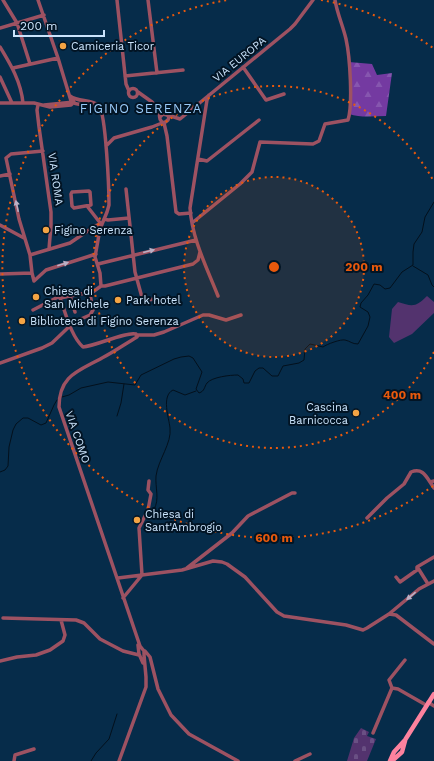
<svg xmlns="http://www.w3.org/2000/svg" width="434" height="761" viewBox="0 0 434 761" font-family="'Work Sans',sans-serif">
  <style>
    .green { fill: #53336e }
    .forest { fill: url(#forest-firs) }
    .cemetery { fill: url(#cemetery-stones) }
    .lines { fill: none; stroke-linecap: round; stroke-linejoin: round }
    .stream { stroke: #03101c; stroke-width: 1 }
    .minor { stroke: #9d5262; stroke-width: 3.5 }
    .major { stroke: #fd829e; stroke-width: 4.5 }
    .oneway { fill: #bbb1c6 }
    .ring { fill: none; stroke: #e8590c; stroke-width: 2; stroke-dasharray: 2 4 }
    .poi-dot { fill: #f4a444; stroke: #021424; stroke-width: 1.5 }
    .labels { text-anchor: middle; stroke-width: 4; stroke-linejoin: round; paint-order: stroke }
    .poi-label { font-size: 11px; fill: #cbe4fc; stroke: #021424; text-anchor: start }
    .street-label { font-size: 11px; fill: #cbe4fc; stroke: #021424 }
    .quarter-label { font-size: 13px; letter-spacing: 1px; fill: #98caf9; stroke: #021424 }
    .centre { fill: #e8590c; stroke: #021424; stroke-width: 2 }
    .ring-label { font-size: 12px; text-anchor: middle; font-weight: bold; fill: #e8590c; stroke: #021424; stroke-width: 4; stroke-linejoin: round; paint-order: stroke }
  </style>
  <defs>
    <pattern id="forest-firs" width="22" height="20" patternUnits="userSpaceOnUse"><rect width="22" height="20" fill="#743aa1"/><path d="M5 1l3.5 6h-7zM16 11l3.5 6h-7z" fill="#8656af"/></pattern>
    <pattern id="cemetery-stones" width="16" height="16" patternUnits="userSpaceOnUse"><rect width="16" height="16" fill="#53336e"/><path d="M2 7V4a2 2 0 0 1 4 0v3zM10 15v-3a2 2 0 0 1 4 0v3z" fill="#6a5084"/></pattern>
  </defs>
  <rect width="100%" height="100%" fill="#062c4a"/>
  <!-- green -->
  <path class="green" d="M427,296L434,302V313L412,334L394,343L389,337L392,309L398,302C413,307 416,307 427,296Z"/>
  <!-- forest -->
  <path class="forest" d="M349,62L372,64L377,75L392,73L386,116C374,116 361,118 349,114Z"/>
  <!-- cemetery -->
  <path class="cemetery" d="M361,728L369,732L367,736L376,739L367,761H347L354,738Z"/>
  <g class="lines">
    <!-- stream -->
    <path class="stream" d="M413,266L428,275L432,285L434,287
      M62,397L69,395L81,388L108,382L135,385L141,375L174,359L181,357L189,356L193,358L202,372L196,389L199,393C205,391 204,387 207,383C212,377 230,375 238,375L243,379L244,383H249L255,371L259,368H263L272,376H278L283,366L299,363L304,360L305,349L310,344L323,347C327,344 341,339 345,340C350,341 352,344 358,344L368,326L370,317L368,312L360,307L361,303L368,295L374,284L380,285L385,289L390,288L402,272L413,265V252L414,244L422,232L425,217L434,202
      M117,416L121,403L124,384
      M0,472L5,470L8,466L9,447L13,430L16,424L23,418H28L41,425L46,423L54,405L57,400
      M154,509C160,500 155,487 156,476C158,460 172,443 170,428C169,418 161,396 173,390L185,395L196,391
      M91,761L96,753L109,739L117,714"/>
    <!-- minor -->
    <path class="minor" d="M3,0L17,23L30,64
      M38,0L58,58L71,101C79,109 92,98 100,113
      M117,0L126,84L129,91
      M148,0L157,73
      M0,28L44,15
      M0,47C11,65 21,82 23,103
      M243,67L266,100L284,94
      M13,68L58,58
      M125,76L183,70
      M0,77L12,103
      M128.5 93a4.5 4.5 0 1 1 9 0a4.5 4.5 0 1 1-9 0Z
      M138,92L152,102L159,109C160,115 158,121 164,123L168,120L169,117L167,115L163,114L160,117
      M209,95L207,100L190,208C192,239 207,268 218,296
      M70,96C79,103 91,98 99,106C106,114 109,190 109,205L107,212L100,229L95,257L100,273L101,286
      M0,103H34L50,107L71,105L73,103V101
      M38,105L37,110L39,127L51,212V225L49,249
      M44,105L74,102
      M168,115L180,119L290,29L295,24L313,0
      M164,123L167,136L176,212L179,214L191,213
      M106,146L114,138L152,127L162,123
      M198,159L207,161L259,120
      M0,176L10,174
      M126,189L135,272L143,301L154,299
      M89,191L90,192L91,205L74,208L72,206L71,194L72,192Z
      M87,206L101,224L95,226L70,243L30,255L32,273L34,281L46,270L96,254
      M104,219L108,220L129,218
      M192,223L240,184L252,172L260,142L313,144L319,141L325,124L348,120C353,104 350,57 346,39C343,26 337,13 335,0
      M0,225L24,238
      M30,255L19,219L6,158L11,154L43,151
      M98,264L196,240
      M0,274L32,273
      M101,286H105L193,264L198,260L200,252
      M70,296L75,312
      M60,298C66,314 71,336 83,347C96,346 127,331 136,334L137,337C125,344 114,352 102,358C79,371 59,375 59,407L140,646L144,651V654
      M33,310L58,297L60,298L91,292
      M137,337L138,335H154L164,332L203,315H209L226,320L241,315
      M0,363L42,348L52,343L74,322L90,315L93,310L90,294L101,286
      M430,482L434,488
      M367,518L387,498L404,484L411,472C421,468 425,474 430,482L434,481
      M187,568L232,533L248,516L292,493H295
      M418,568L428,584
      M396,577L400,582L417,570V567L434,557
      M118,578L182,570L213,561L222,562L227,564L245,577L277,612L284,616L346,625L363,630L367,628L389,614L419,589L434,581
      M123,598L142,575L139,528L148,510L151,494L148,490L149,481
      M389,614L396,615L434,644
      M3,618L76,620L84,623L100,639L123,651L139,655
      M138,645L139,654L143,663
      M145,651L150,657L158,689L171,715L189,734L238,761
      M0,661L17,657L36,655L50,650L63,641L65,635L61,620
      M392,688L398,689L426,705
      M428,702L434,706
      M373,733L392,688L389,680L405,660
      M14,761L15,755L34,749
      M119,761L146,687V677L144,655
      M295,761L310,754"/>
    <!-- major -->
    <path class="major" d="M390,761L394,752L405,740L434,694
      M392,761L402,752L405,741"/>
  </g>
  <!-- one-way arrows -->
  <defs><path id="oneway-solid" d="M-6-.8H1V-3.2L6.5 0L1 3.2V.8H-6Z"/></defs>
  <g class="oneway">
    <use href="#oneway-solid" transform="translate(17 206) rotate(-102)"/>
    <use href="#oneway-solid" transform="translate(149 251) rotate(-14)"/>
    <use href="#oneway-solid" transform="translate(63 264) rotate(-17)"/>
    <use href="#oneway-solid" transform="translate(411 596) rotate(140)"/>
  </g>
  <!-- distance rings -->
  <circle cx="274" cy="267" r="90" fill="#e8590c" fill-opacity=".12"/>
  <g class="ring">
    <circle cx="274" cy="267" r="90"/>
    <path d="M434 352A181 181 0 1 1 434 182"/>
    <path d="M433 486A271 271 0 1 1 227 0M321 0A271 271 0 0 1 433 48"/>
  </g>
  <!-- markers -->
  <g class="poi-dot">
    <circle cx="63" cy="46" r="4"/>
    <circle cx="46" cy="230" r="4"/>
    <circle cx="36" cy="297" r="4"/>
    <circle cx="118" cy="300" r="4"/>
    <circle cx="22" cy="321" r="4"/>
    <circle cx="356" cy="413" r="4"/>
    <circle cx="137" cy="520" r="4"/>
  </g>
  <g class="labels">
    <!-- poi labels -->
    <g class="poi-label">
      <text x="71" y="50">Camiceria Ticor</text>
      <text x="54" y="234">Figino Serenza</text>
      <text x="44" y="295">Chiesa di<tspan x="44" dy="13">San Michele</tspan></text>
      <text x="126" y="304">Park hotel</text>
      <text x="30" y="325">Biblioteca di Figino Serenza</text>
      <text x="348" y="411" text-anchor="end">Cascina<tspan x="348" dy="13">Barnicocca</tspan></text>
      <text x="145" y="518">Chiesa di<tspan x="145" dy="13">Sant'Ambrogio</tspan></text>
    </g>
    <!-- street labels -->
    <g class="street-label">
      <text transform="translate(239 59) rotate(-39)" y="4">VIA EUROPA</text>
      <text transform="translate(56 179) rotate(82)" y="4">VIA ROMA</text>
      <text transform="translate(78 437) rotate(71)" y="4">VIA COMO</text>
    </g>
    <!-- quarter labels -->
    <g class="quarter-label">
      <text x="141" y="113">FIGINO SERENZA</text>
    </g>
  </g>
  <circle cx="274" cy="267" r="6" class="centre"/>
  <g class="ring-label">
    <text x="364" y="271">200 m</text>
    <text x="402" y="399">400 m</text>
    <text x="274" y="542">600 m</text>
  </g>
  <!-- scale -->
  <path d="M14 30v6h90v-6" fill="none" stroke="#cbe4fc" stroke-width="2"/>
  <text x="20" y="30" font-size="12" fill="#cbe4fc" stroke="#021424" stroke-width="3" paint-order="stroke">200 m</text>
</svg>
